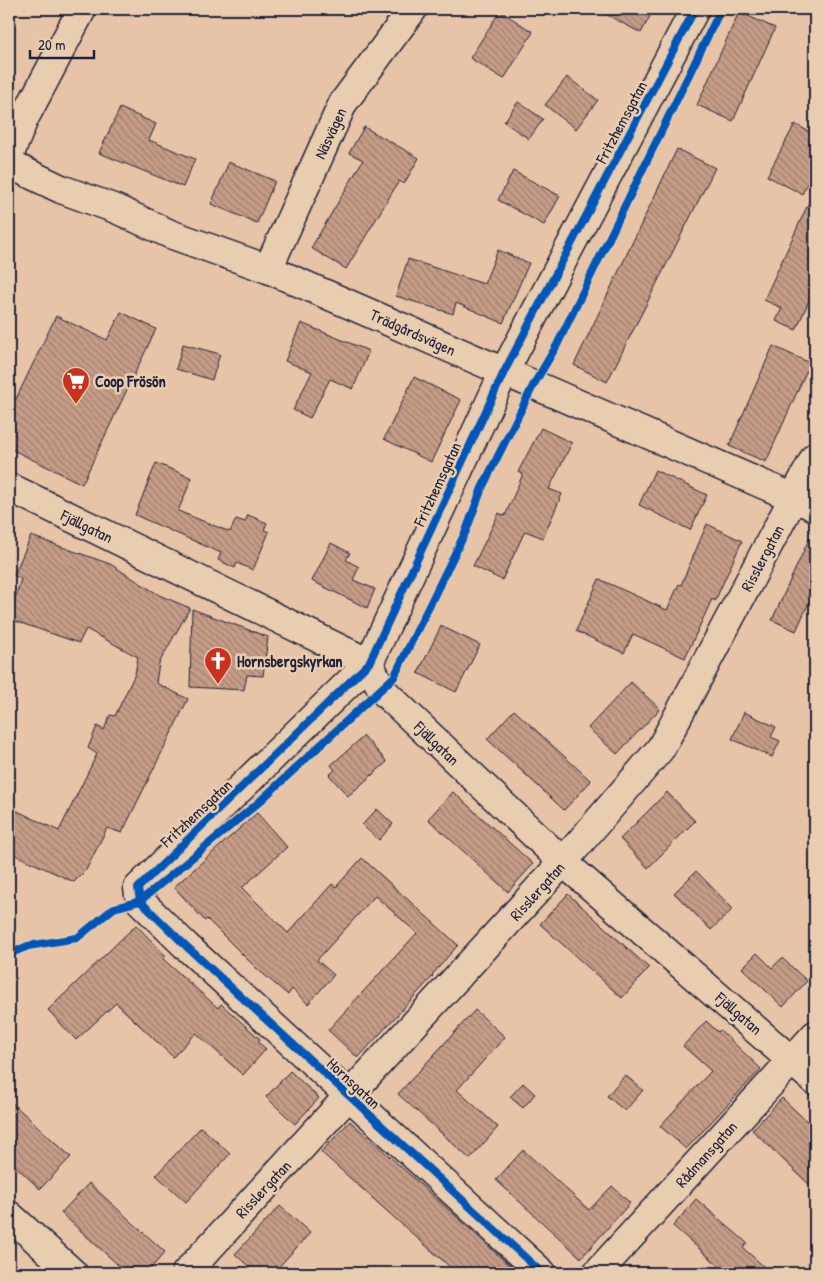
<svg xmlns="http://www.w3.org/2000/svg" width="824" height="1282" viewBox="0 0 824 1282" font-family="'Patrick Hand',sans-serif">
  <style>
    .building { fill: url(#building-back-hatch); stroke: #22223b }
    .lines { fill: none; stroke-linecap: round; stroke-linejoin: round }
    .minor-casing { stroke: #22223b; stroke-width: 31 }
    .minor { stroke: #e9cdb0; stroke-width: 28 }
    .cycleway-casing { stroke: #e9cdb0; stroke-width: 11 }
    .cycleway { stroke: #0057b8; stroke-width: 8 }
    .labels { text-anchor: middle; stroke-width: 5; stroke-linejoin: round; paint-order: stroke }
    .street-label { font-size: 16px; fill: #22223b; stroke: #e9cdb0 }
    .poi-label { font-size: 16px; font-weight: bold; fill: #22223b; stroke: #e9cdb0; text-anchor: start }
  </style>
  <defs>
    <pattern id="building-back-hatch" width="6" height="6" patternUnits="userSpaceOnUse" patternTransform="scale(1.25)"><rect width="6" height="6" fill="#c69c87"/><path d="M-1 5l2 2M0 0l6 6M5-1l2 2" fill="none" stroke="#a07f70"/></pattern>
  </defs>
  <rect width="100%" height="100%" fill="#e7c4a7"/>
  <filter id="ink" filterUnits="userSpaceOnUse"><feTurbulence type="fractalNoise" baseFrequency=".02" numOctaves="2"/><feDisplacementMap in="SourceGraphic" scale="10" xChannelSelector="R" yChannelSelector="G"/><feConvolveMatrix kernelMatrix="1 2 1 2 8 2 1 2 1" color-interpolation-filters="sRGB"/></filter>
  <g filter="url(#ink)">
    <!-- building -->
    <path class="building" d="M596,9H654L641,33Z
      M500,11L533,32L504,79L470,58Z
      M739,12L775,28L733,121L697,105Z
      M567,77L598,100L576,129L545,105Z
      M518,102L543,119L529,139L504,122Z
      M120,108L156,124L149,140L195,159L183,187L99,153Z
      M795,124L815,135V169L802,194L767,176Z
      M364,127L419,158L404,184L399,181L346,269L311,248L363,160L349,153Z
      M677,149L715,168L607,382L574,365Z
      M229,162L275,181L257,223L211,204Z
      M513,171L560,196L544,225L498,200Z
      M815,189V287L796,330L776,321L782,308L764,300Z
      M498,250L529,263L503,323L456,303L453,314L396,296L408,259L484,284Z
      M121,312L156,329L82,484L9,448V395L16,399L56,316L107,340Z
      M301,323L369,351L353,389L330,379L310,418L293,410L312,372L285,361Z
      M183,344L220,354L212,380L176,369Z
      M773,346L810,363L766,462L729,446Z
      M414,377L461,400L431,462L384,439Z
      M541,428L572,443L549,489L562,494L543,538L525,531L502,580L473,566L499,513L505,516L523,474L518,472Z
      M156,463L192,478L178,511L230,532L236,519L245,522L248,515L267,523L264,530L269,532L253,570L237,563L235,568L218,560L221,553L135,515Z
      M655,470L707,495L690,530L639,505Z
      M707,524L742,541L715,601L712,599L685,658L633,634L624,653L576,631L599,579L667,610L679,584L681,585Z
      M815,526V589L796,631L772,620Z
      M31,536L110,564L159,595L190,608L159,663L156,683L188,699L122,833L107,828L86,870L74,882L9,852V807L59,831L97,754L88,748L97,726L104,730L110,715L115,716L135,674L138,657L86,629L79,643L9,619L21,579L14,575Z
      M331,543L350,553L346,560L359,567L353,580L375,589L367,608L312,581Z
      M192,609L268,637L263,676L247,675L244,690L190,687Z
      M441,626L480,645L456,692L418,673Z
      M631,682L660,709L617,754L588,728Z
      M514,710L591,781L564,810L487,739Z
      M744,712L776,727L771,737L780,741L772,757L732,739Z
      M364,736L387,762L348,796L329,775L335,770L331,765Z
      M453,792L533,864L508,892L428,819Z
      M667,792L695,821L648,868L620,839Z
      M377,809L393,824L379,840L362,825Z
      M257,813L287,847L242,888L288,933L332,884L336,887L362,858L458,945L432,975L433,976L358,1058L328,1030L417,933L375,896L317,960L334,975L308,1004L292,989L288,995L255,967L207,919L205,921L174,887Z
      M696,871L733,909L711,930L674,893Z
      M568,894L649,968L622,998L540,924Z
      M136,925L166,956L163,959L218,1008L221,1004L260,1039L258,1042L266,1049L243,1075L196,1033L173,1057L116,1003L76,1040L48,1010Z
      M757,953L772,968L782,958L807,981L783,1007L742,968Z
      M475,1010L505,1037L457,1090L498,1127L470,1159L398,1094Z
      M706,1021L718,1032L720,1030L761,1069L686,1149L660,1126L711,1071L683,1046Z
      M290,1071L319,1098L295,1124L266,1097Z
      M625,1075L643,1090L625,1111L607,1096Z
      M523,1083L535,1094L523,1108L510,1097Z
      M782,1098L815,1129V1190L752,1130Z
      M9,1100L71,1157L40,1189L9,1160Z
      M350,1121L459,1219L518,1273H457L407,1229L321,1152Z
      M201,1127L230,1154L186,1202L156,1175Z
      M523,1150L589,1210L612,1186L630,1203L581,1258L496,1180Z
      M89,1183L165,1252L147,1273H127L61,1213Z
      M696,1199L747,1243L743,1248L771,1273H727L673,1226Z
      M280,1206L310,1233L273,1273H256L235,1254Z"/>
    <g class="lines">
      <defs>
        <path id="minor" d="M9,156L24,119L82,9
          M9,164L61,189L116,209L170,234L268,269L815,507
          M268,269L343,103L413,9
          M9,487L369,663L382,690L563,862L815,1081
          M9,1215L73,1273
          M186,1273L563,862L661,748L815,457
          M542,1273L186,946L140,901L138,888L369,663L504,372L695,9
          M597,1273L815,1035"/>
      </defs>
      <!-- minor casing -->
      <use href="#minor" class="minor-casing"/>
      <!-- minor -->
      <use href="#minor" class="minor"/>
      <defs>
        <path id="cycleway" d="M9,954L28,946L77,938L114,908L140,901L258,803L394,677L466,531L482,488L534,384L557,345L721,9
          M542,1273L186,946L140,901L138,888L369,663L504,372L695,9"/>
      </defs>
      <!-- cycleway casing -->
      <use href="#cycleway" class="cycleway-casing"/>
      <!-- cycleway -->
      <use href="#cycleway" class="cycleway"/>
    </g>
  </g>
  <!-- icons -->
  <defs>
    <symbol id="supermarket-pin" viewBox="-11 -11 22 30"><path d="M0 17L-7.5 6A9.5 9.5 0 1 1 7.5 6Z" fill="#c8321e" stroke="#e9cdb0"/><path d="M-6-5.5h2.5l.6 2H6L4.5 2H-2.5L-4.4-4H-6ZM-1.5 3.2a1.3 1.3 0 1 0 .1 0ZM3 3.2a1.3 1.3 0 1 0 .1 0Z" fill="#fff"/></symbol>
    <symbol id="church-pin" viewBox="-11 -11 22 30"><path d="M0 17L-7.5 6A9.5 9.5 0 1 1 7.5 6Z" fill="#c8321e" stroke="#e9cdb0"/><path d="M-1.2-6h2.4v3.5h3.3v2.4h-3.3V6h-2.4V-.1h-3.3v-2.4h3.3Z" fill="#fff"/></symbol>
  </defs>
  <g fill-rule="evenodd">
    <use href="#supermarket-pin" x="60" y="365" width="32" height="43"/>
    <use href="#church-pin" x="202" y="645" width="32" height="43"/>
  </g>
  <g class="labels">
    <!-- street labels -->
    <g class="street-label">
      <text transform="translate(621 122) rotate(-62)" y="6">Fritzhemsgatan</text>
      <text transform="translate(330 133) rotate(-65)" y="6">Näsvägen</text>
      <text transform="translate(413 332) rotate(24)" y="6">Trädgårdsvägen</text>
      <text transform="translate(437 484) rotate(-65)" y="6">Fritzhemsgatan</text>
      <text transform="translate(87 526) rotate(26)" y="6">Fjällgatan</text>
      <text transform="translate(762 558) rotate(-62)" y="6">Risslergatan</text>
      <text transform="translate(437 743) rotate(44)" y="6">Fjällgatan</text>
      <text transform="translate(196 813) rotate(-43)" y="6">Fritzhemsgatan</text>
      <text transform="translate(537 891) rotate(-48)" y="6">Risslergatan</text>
      <text transform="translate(739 1013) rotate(41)" y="6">Fjällgatan</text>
      <text transform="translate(354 1083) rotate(43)" y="6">Hornsgatan</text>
      <text transform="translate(706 1154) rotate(-48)" y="6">Rådmansgatan</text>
      <text transform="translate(263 1189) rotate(-47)" y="6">Risslergatan</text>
    </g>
    <!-- poi labels -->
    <g class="poi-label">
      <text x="95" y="387">Coop Frösön</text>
      <text x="237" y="667">Hornsbergskyrkan</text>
    </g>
  </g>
  <!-- margin -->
  <rect width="824" height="1282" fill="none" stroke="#e9cdb0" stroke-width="30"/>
  <rect x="15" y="15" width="794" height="1252" fill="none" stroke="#22223b" stroke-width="2" filter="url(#ink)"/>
  <!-- scale -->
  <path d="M30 50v8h64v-8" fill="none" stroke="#22223b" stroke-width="2.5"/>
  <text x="38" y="50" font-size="15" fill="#22223b" stroke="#e9cdb0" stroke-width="4" paint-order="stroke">20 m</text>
</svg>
